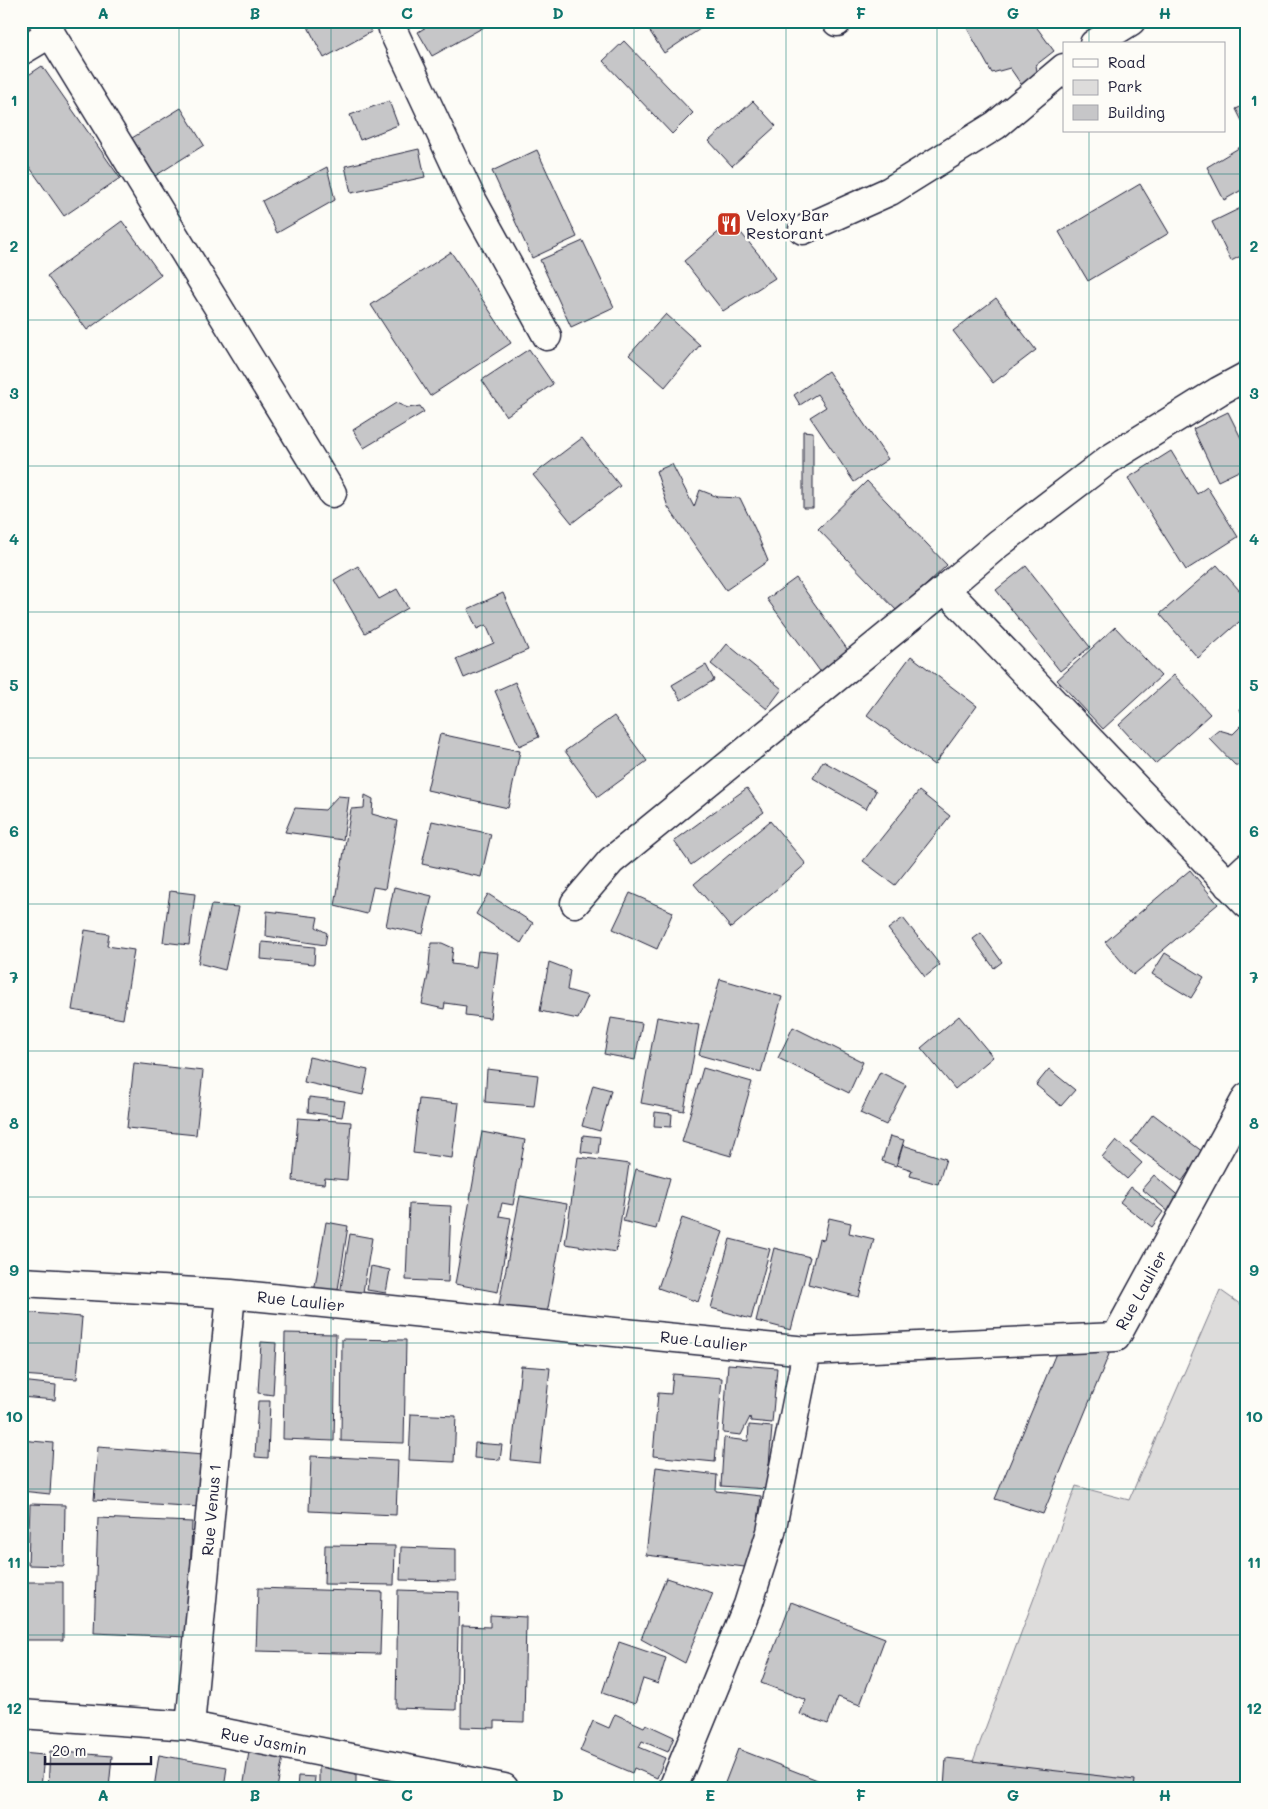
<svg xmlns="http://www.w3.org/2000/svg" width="1268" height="1809" viewBox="0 0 1268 1809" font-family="Mali,sans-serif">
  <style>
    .green { fill: #dddcdb; stroke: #807f8b }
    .building { fill: #c6c6c8; stroke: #22223b }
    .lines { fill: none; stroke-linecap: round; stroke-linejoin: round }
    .street-casing { stroke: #22223b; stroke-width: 31 }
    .street { stroke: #fdfcf7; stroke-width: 28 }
    .grid { fill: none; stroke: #0f766e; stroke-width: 1; stroke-opacity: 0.55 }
    .labels { text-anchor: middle; stroke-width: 5; stroke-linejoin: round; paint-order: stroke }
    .poi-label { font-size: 16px; fill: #22223b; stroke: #fdfcf7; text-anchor: start }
    .street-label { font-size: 16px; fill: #22223b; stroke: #fdfcf7 }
    .neatline { fill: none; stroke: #0f766e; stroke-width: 2 }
    .grid-label { font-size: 16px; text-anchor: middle; font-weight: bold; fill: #0f766e }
  </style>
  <rect width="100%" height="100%" fill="#fdfcf7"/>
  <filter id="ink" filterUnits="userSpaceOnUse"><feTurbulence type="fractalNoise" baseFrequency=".02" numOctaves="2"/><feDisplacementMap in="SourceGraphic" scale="10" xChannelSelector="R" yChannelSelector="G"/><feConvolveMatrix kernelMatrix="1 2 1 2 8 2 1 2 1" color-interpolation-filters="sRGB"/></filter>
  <g filter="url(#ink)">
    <!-- green -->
    <path class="green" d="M1220,1290L1247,1309V1788H963L1076,1486L1129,1500Z"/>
    <!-- building -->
    <path class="building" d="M305,21H365L371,32L324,58Z
      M436,21H481L484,27L432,56L418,32Z
      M643,21H712L664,53Z
      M963,21H1032L1054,51L1036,65L1039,84L1025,90L1010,68L992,73Z
      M624,41L693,113L672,134L603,61Z
      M42,66L120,178L64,216L21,155V80Z
      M389,101L398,125L360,140L350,115Z
      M753,101L776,126L732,166L709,141Z
      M1247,104V131L1236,109Z
      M181,108L204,145L155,176L132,138Z
      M1247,143V187L1224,200L1207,167Z
      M419,149L425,177L351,193L345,166Z
      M537,150L577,237L532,258L492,171Z
      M327,167L335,200L277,233L262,201Z
      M1140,184L1169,233L1088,281L1059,232Z
      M1247,205V253L1231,261L1212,222Z
      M734,219L737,228L760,256L775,278L723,311L684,261Z
      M122,221L161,275L87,330L47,276Z
      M583,241L614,307L571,327L540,260Z
      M451,252L511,343L430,396L371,305Z
      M996,298L1036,350L993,383L953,331Z
      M666,314L700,345L665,387L629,355Z
      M529,349L553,384L506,416L482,380Z
      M828,371L888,459L854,482L810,417L826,407L817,394L800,405L794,395Z
      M396,403L408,408L420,406L424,412L364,448L353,430Z
      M1228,412L1247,450V467L1218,481L1193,429Z
      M803,431L813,432V508H803Z
      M582,438L620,486L572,523L533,475Z
      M1171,451L1197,494L1207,487L1238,537L1186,570L1128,478Z
      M672,464L694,507L700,490L718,497L740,498L755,529L768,561L726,590L668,507L656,471Z
      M867,481L947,565L898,612L818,529Z
      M1217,565L1247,599V615L1198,658L1160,614Z
      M358,566L379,599L397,589L408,608L365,633L334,580Z
      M1026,566L1090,647L1060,671L996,590Z
      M796,578L850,653L822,674L767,599Z
      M503,593L528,650L464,678L456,659L494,643L486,625L477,629L468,609Z
      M1115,627L1161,676L1103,729L1057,680Z
      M727,644L782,689L767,709L711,664Z
      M911,656L977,706L934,765L867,715Z
      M706,665L714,680L681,700L672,685Z
      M1174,675L1210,714L1155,764L1119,725Z
      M515,682L539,737L519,746L495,691Z
      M1247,704V766L1235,765L1209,738L1219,730L1233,734L1245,722L1240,709Z
      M614,716L647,761L598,797L565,751Z
      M440,734L520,751L508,808L427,790Z
      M823,761L876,791L866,809L813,778Z
      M747,788L764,812L691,865L674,841Z
      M919,791L950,816L895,885L863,861Z
      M365,795L373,799L372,814L397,821L385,889L373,887L367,914L335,906L351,809L364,808Z
      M338,796L349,797L343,840L285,832L295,808L325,810Z
      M432,821L491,834L481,877L422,864Z
      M770,821L806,864L731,928L694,884Z
      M1190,870L1218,904L1133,975L1105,942Z
      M394,887L432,896L423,934L386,926Z
      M170,891L195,894L189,945L163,942Z
      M630,893L673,912L657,949L613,929Z
      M488,894L533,923L521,943L476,914Z
      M211,905L239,907L225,970L198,963Z
      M267,911L318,917L316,927L327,933L325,945L266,936Z
      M903,918L940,965L925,977L888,929Z
      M85,930L109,934L107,946L134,950L123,1019L72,1010Z
      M981,933L1002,962L994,968L973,939Z
      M262,942L315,947L314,964L261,959Z
      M431,943H442L453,948L451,964L476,967L478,951L498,953L490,1018L465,1015L466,1006L445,1003L444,1009L422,1004L428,975Z
      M1165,953L1204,977L1191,998L1152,974Z
      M549,962L570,970L567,990L588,996L578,1019L540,1011Z
      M720,979L782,997L761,1072L699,1055Z
      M959,1016L993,1057L955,1089L921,1048Z
      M657,1017L699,1025L684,1111L641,1103Z
      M611,1018L642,1023L635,1060L604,1054Z
      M793,1027L863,1062L849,1093L778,1058Z
      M309,1057L368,1070L363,1095L304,1082Z
      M134,1063L203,1071L196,1135L127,1128Z
      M703,1068L752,1082L731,1156L682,1142Z
      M487,1069L538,1075L534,1106L485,1102Z
      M1049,1069L1075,1090L1061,1106L1036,1085Z
      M880,1072L906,1085L886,1125L860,1113Z
      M593,1085L611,1090L600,1131L582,1126Z
      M309,1097L345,1101L342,1117L308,1112Z
      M419,1099L459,1103L452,1158L413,1153Z
      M655,1112L672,1114L671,1127L654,1126Z
      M1153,1114L1203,1152L1182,1181L1131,1143Z
      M298,1118L351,1122L347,1180L325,1178L324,1184L293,1181Z
      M482,1132L525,1140L513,1205L502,1203L499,1216L511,1218L498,1292L455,1284Z
      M583,1135L600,1137L598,1154L581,1152Z
      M890,1136L904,1140L896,1166L882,1161Z
      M1116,1140L1142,1163L1127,1179L1102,1157Z
      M903,1145L946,1159L938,1184L910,1176L912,1170L897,1165Z
      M578,1157L629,1164L616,1252L565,1244Z
      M636,1169L670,1178L656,1229L623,1221Z
      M1154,1175L1182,1199L1170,1213L1142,1189Z
      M1131,1187L1163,1212L1152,1227L1120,1202Z
      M520,1196L567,1204L546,1319L498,1310Z
      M409,1204L451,1206L448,1282L406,1280Z
      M682,1218L723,1232L698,1302L658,1288Z
      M829,1218L851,1223L849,1233L874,1239L859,1297L808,1284L819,1239L824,1240Z
      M326,1222L348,1226L337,1296L314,1292Z
      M350,1234L372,1238L361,1304L339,1300Z
      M730,1239L770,1249L751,1319L711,1308Z
      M774,1248L810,1257L791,1330L756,1321Z
      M371,1266L390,1270L386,1293L367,1290Z
      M21,1312L82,1317L77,1379L21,1375Z
      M285,1333L336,1334L334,1441L283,1439Z
      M342,1339L406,1340L404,1443L341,1441Z
      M261,1342L276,1343L273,1395L258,1393Z
      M1059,1346L1112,1347L1043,1514L995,1499Z
      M728,1364L777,1368L772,1423L751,1421L750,1417L741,1435L723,1433Z
      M521,1366L550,1368L540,1463L511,1460Z
      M673,1374L722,1378L715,1462L653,1456L658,1393L671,1394Z
      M21,1381L56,1385L55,1400L21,1397Z
      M258,1401H270L268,1458L255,1457Z
      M411,1414L456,1416L454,1462L409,1460Z
      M749,1425L772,1427L767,1489L721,1486L724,1438L748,1441Z
      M21,1440L53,1443L50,1494L21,1491Z
      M475,1443L502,1445L500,1460L474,1458Z
      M98,1447L204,1455L200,1507L94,1500Z
      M311,1456L398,1460L396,1515L309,1511Z
      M656,1467L717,1475L716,1491L761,1496L753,1568L646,1555Z
      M30,1504L65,1505L64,1566L28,1565Z
      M98,1518L192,1522L188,1637L94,1633Z
      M325,1545L395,1546L394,1585L324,1584Z
      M401,1547L456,1549V1581L400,1580Z
      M666,1578L713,1593L685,1663L641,1639Z
      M21,1582H63V1640H21Z
      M258,1588L382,1592L380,1654L256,1651Z
      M398,1590L459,1592L456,1710L396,1708Z
      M791,1602L885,1638L860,1705L838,1697L828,1724L800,1714L806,1700L761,1683Z
      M490,1615L526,1617L524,1722L495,1721V1728L461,1727L462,1626L490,1627Z
      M619,1642L666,1658L658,1684L643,1679L635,1704L602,1693Z
      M615,1714L644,1727L646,1724L674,1737L668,1752L642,1741L639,1747L665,1758L657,1778L634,1768L632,1773L580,1751L593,1721L609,1728Z
      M250,1746L284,1752L277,1788H243Z
      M738,1749L838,1788H723Z
      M50,1751L112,1756L109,1788H48Z
      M21,1753L44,1755L41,1788H21Z
      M159,1755L227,1767L224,1788H154Z
      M946,1758L1135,1780L1134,1788H944Z
      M319,1765H356V1788H319Z
      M381,1774L422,1779L421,1788H379Z
      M298,1776L315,1777L314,1788H297Z"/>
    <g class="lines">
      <defs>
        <path id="street" d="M43,21L332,493
          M391,21L394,33L471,198L547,336
          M837,21V22
          M1094,44L1131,21
          M21,51L51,33
          M803,230L890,191L996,125L1064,68
          M1247,376L1219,391L1108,460L998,544L945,589L1247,904
          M1228,885L1247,867
          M575,903L611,861L945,589
          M21,1282L231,1294L807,1351L1116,1337L1247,1097
          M21,1714L190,1726L504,1788
          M190,1726L231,1294
          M673,1788L748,1605L771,1532L807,1351"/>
      </defs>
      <!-- street casing -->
      <use href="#street" class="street-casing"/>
      <!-- street -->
      <use href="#street" class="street"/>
    </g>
  </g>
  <!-- grid -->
  <path class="grid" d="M179,21V1788M331,21V1788M482,21V1788M634,21V1788M786,21V1788M937,21V1788M1089,21V44M1089,131V1788M21,174H1247M21,320H1247M21,466H1247M21,612H1247M21,758H1247M21,904H1247M21,1051H1247M21,1197H1247M21,1343H1247M21,1489H1247M21,1635H1247"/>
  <!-- icons -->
  <defs>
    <symbol id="restaurant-square" viewBox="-11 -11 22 22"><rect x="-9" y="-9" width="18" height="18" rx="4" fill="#c8321e" stroke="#fdfcf7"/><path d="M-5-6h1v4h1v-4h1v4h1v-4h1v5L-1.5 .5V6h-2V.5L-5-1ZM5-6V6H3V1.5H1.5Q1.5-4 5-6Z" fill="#fff"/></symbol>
  </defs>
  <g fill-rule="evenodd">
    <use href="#restaurant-square" x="715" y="210" width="28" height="28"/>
  </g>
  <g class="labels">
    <!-- poi labels -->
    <g class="poi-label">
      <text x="746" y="221">Veloxy Bar<tspan x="746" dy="18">Restorant</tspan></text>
    </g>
    <!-- street labels -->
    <g class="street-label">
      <text transform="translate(1141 1290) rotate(-61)" y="6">Rue Laulier</text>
      <text transform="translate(301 1301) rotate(6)" y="6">Rue Laulier</text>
      <text transform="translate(704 1341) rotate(6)" y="6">Rue Laulier</text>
      <text transform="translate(211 1510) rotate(-85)" y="6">Rue Venus 1</text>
      <text transform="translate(264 1741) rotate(11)" y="6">Rue Jasmin</text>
    </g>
  </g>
  <!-- margin -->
  <rect width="1268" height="1809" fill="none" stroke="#fdfcf7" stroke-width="55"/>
  <!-- legend -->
  <rect x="1063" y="42" width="162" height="90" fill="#fdfcf7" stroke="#a5a5ac"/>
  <rect x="1073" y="59" width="25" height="8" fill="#fdfcf7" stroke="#a5a5ac"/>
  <text x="1108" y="68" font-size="15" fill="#22223b">Road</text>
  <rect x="1073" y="80" width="25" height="15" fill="#dddcdb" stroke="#a5a5ac"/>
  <text x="1108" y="92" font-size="15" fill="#22223b">Park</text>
  <rect x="1073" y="105" width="25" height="15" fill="#c6c6c8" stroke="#a5a5ac"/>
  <text x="1108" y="118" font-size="15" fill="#22223b">Building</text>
  <!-- scale -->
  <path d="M45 1756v8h106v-8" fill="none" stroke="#22223b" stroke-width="2.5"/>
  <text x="52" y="1756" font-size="15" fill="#22223b" stroke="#fdfcf7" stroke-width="4" paint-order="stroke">20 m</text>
  <rect x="28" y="28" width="1212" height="1754" class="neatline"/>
  <g class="grid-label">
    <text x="103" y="19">A</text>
    <text x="255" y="19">B</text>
    <text x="407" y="19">C</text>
    <text x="558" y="19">D</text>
    <text x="710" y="19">E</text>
    <text x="861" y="19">F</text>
    <text x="1013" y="19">G</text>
    <text x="1165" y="19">H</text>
    <text x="14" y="106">1</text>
    <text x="1254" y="106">1</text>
    <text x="14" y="252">2</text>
    <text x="1254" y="252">2</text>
    <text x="14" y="399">3</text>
    <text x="1254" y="399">3</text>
    <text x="14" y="545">4</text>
    <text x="1254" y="545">4</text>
    <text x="14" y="691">5</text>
    <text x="1254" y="691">5</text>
    <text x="14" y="837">6</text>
    <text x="1254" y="837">6</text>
    <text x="14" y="983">7</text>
    <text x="1254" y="983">7</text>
    <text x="14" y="1129">8</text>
    <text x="1254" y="1129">8</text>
    <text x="14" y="1276">9</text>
    <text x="1254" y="1276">9</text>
    <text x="14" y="1422">10</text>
    <text x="1254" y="1422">10</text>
    <text x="14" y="1568">11</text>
    <text x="1254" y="1568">11</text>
    <text x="14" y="1714">12</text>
    <text x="1254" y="1714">12</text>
    <text x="103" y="1801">A</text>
    <text x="255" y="1801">B</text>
    <text x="407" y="1801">C</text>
    <text x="558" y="1801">D</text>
    <text x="710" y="1801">E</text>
    <text x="861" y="1801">F</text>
    <text x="1013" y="1801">G</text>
    <text x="1165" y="1801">H</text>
  </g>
</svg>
